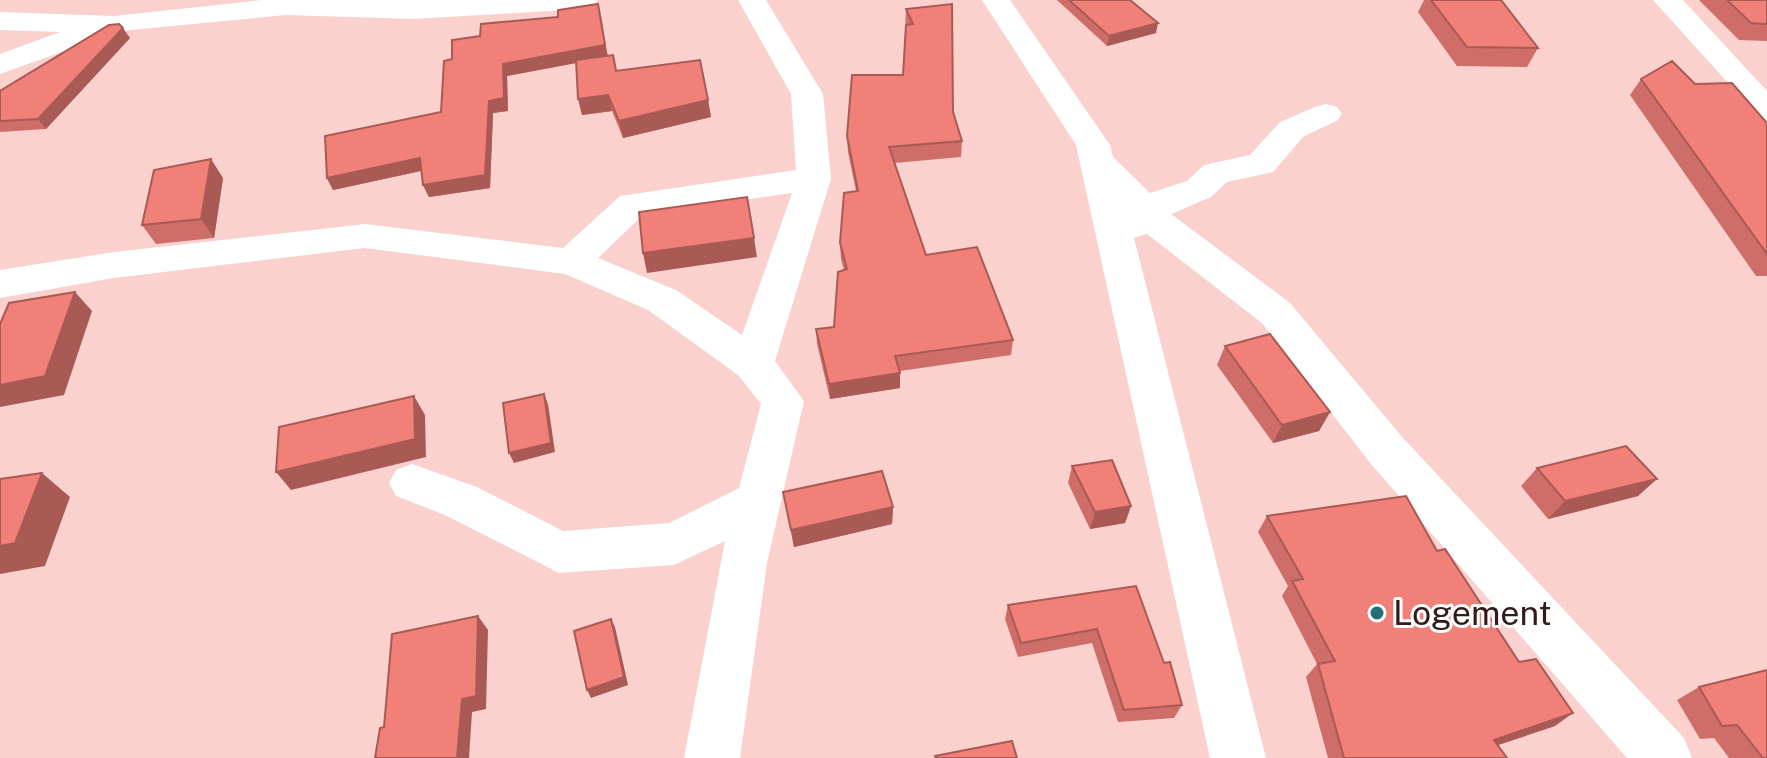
<svg xmlns="http://www.w3.org/2000/svg" width="1767" height="758" viewBox="0 0 1767 758" font-family="'Public Sans',sans-serif">
  <style>
    .lines { fill: none; stroke-linecap: round; stroke-linejoin: round }
    .minor { fill: #fff; fill-rule: evenodd }
    .wall { fill: #cf6e68 }
    .shaded-wall { fill: #a95a55 }
    .building { fill: #f18079; stroke: #a95a55; stroke-width: 2 }
    .poi-dot { fill: #236d75; stroke: #fdfdfd; stroke-width: 3 }
    .labels { text-anchor: middle; stroke-width: 6; stroke-linejoin: round; paint-order: stroke }
    .near-poi-label { font-size: 34px; fill: #331b19; stroke: #fdfdfd; text-anchor: start }
  </style>
  <rect width="100%" height="100%" fill="#fad1cd"/>
  <g class="lines">
    <!-- minor -->
    <path class="minor" d="M262,0H597L593,6L583,9L414,19L286,15L99,33L95,40L0,74V54L60,32L0,30V12L114,16Z
      M738,0H766L823,94L831,179L775,361L804,401L767,563L740,758H684L725,541L674,565L559,573L445,515L396,496L389,483L396,470L412,464L477,487L563,531L669,523L739,488L761,404L738,375L648,310L565,274L365,248L114,278L0,298V270L114,252L365,224L563,248L620,196L796,170L791,94ZM792,193L742,335L676,290L598,258L644,214Z
      M982,0H1010L1110,145L1113,157L1150,193L1187,181L1204,165L1250,155L1280,122L1315,107L1326,104L1337,107L1342,114L1337,121L1304,136L1273,172L1227,182L1211,197L1171,214L1290,303L1403,438L1684,738L1692,758H1627L1371,464L1262,323L1147,234L1134,238L1266,758H1210L1076,145Z
      M1653,0H1683L1767,91V122L1756,119L1729,84Z"/>
  </g>
  <!-- wall -->
  <path class="wall" d="M1057,0H1130L1156,33L1107,46Z
    M1424,0H1501L1538,48L1527,67L1457,66L1418,12Z
    M1699,0H1767V41L1739,40Z
    M906,9L953,112L962,141L961,157L894,163L926,255L1013,340L1011,355L900,371V388L830,399L817,344L816,329L834,327L844,270L841,259L840,243L856,191L848,152L847,136L903,75Z
    M601,16L607,55H613L617,71L708,100L711,117L623,138L612,111L582,115L576,63L507,76L508,111L493,113L490,188L429,197L423,185L421,171L333,190L327,178L441,112L452,59Z
    M130,38L46,129L0,132V91Z
    M1641,79L1695,84L1767,123V276H1756L1630,95Z
    M223,178L214,238L156,244L142,225Z
    M1225,346L1330,412L1319,431L1273,443L1217,365Z
    M1072,466L1131,506L1125,523L1090,529L1068,483Z
    M1537,468L1638,496L1548,519L1521,486Z
    M783,492L893,507L892,524L794,547Z
    M1267,516L1437,551L1555,726L1498,745L1507,758H1328L1306,677L1317,664L1282,596L1288,586L1258,532Z
    M1136,586L1164,663L1182,705L1174,718L1118,722L1092,643L1018,657L1005,619L1008,605Z
    M1767,670V758H1729L1714,738L1700,739L1677,700L1699,687Z"/>
  <!-- shaded-wall -->
  <path class="shaded-wall" d="M598,4L608,57L507,76L508,111L493,113L490,188L429,197L423,185L503,64Z
    M1158,23L1156,33L1107,46L1109,36Z
    M123,28L130,38L46,129L38,119Z
    M608,95L612,111L582,115L578,99Z
    M708,100L711,117L623,138L619,121Z
    M420,158L425,170L333,190L327,178Z
    M211,159L223,178L214,238L201,219Z
    M754,238L757,257L647,273L643,253Z
    M75,292L92,311L64,395L0,407V385Z
    M900,373V388L830,399L829,384Z
    M544,394L548,404L555,452L514,463L509,453Z
    M414,396L425,415L426,457L291,490L276,472Z
    M1330,412L1319,431L1273,443L1282,425Z
    M42,473L70,497L45,566L0,574V546Z
    M1657,479L1638,496L1548,519L1565,501Z
    M1131,506L1125,523L1090,529L1095,512Z
    M893,507L892,524L794,547L791,530Z
    M478,616L488,630L486,709L472,712L469,758H457L462,699Z
    M611,619L615,627L628,685L591,698L587,690Z
    M1573,713L1555,726L1477,752L1494,740Z"/>
  <!-- building -->
  <path class="building" d="M1069,0H1130L1158,23L1109,36Z
    M1431,0H1501L1538,48L1467,47Z
    M1727,0H1767V24L1751,23Z
    M598,4L605,45L503,64L504,98L489,101L485,175L423,185L420,158L327,178L325,136L441,112L444,61L452,59V40L480,36L481,24L558,17V10Z
    M952,4L953,112L962,141L889,147L926,255L977,247L1013,340L895,356L900,373L829,384L816,329L834,327L838,272L847,269L840,243L844,193L858,191L847,136L852,75H903L906,25L913,24L906,9Z
    M119,24L123,28L38,119L0,121V91L109,25Z
    M613,55L616,71L700,60L708,100L619,121L608,95L578,99L576,60Z
    M1672,61L1695,84L1732,83L1767,123V254L1641,79Z
    M211,159L201,219L142,225L154,170Z
    M747,197L754,238L643,253L639,212Z
    M75,292L45,376L0,385V324L9,303Z
    M1270,334L1330,412L1282,425L1225,346Z
    M544,394L551,443L509,453L503,403Z
    M414,396L415,439L276,472L279,427Z
    M1626,446L1657,479L1565,501L1537,468Z
    M1112,460L1131,506L1095,512L1072,466Z
    M882,471L893,507L791,530L783,492Z
    M42,473L15,543L0,546V479Z
    M1406,496L1437,551L1445,549L1519,662L1536,659L1573,713L1494,740L1507,758H1344L1318,664L1335,661L1292,581L1303,579L1267,516Z
    M1136,586L1164,663L1170,662L1182,705L1124,710L1097,629L1021,643L1008,605Z
    M478,616L476,696L462,699L457,758H375L380,728L384,727L392,634Z
    M611,619L624,677L587,690L574,631Z
    M1767,670V758H1763L1737,725L1722,726L1699,687Z
    M1012,741L1017,758H936L935,756Z"/>
  <!-- markers -->
  <circle class="poi-dot" cx="1377" cy="613" r="8"/>
  <g class="labels">
    <!-- near-poi labels -->
    <g class="near-poi-label">
      <text x="1393" y="625">Logement</text>
    </g>
  </g>
</svg>
